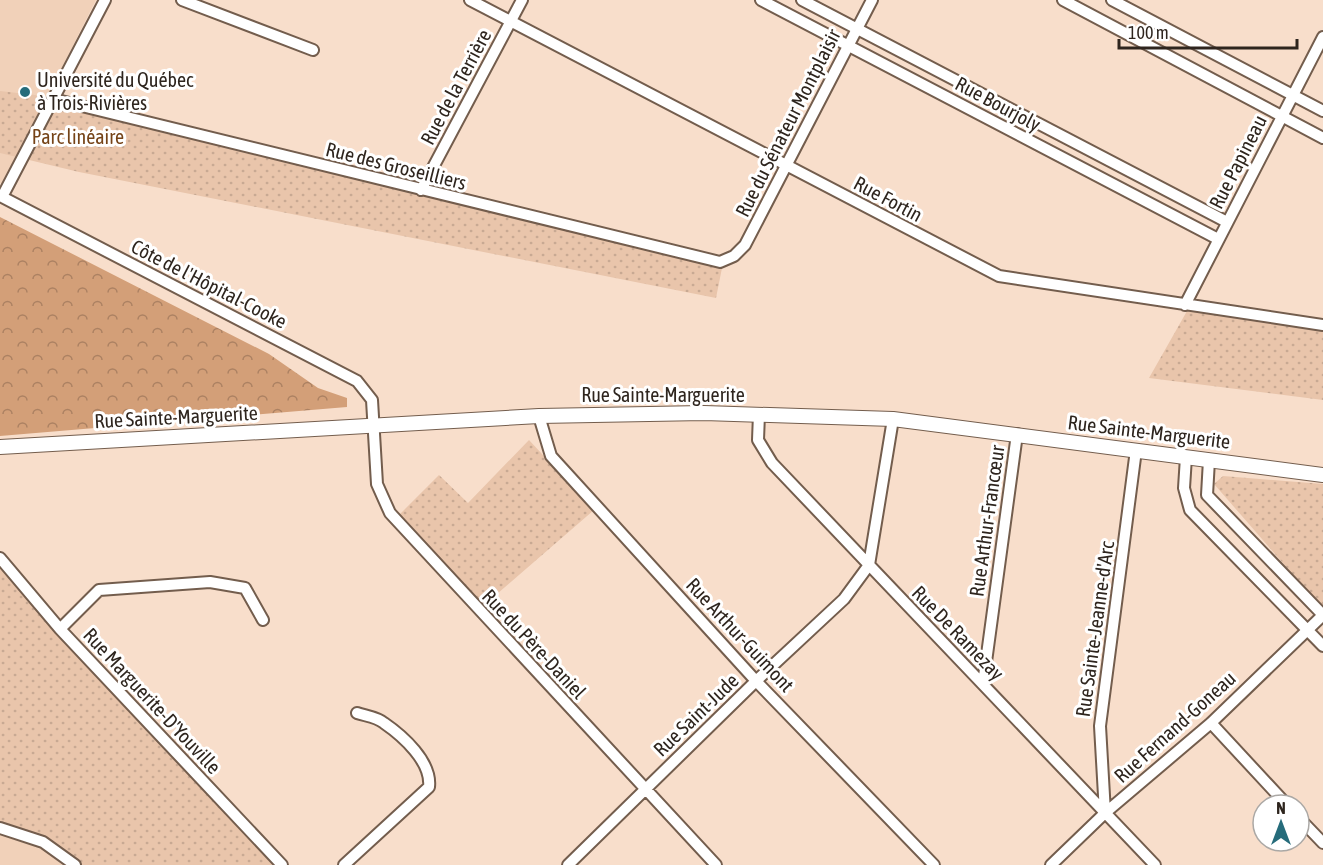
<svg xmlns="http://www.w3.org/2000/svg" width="1323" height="865" viewBox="0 0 1323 865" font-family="'Asap Condensed',sans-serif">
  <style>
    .built { fill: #f1d1b9 }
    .forest { fill: url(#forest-crowns) }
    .park { fill: url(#park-dots) }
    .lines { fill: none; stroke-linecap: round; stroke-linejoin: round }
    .minor-casing { stroke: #735d4d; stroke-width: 14 }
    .tertiary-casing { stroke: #735d4d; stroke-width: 16 }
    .minor { stroke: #fff; stroke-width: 10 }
    .tertiary { stroke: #fff; stroke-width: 14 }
    .poi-dot { fill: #266c7b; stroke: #fff; stroke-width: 2 }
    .labels { text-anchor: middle; stroke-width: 6; stroke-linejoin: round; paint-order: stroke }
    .poi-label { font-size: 20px; fill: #2e251e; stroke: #fff; text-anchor: start }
    .street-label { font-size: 20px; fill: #2e251e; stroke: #fff }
    .park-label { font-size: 20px; fill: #754317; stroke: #fff }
  </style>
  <defs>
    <pattern id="forest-crowns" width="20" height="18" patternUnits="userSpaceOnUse" patternTransform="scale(1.5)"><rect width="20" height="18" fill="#d39f78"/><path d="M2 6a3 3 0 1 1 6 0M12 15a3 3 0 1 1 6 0" fill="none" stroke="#ac8162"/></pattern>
    <pattern id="park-dots" width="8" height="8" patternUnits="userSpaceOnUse" patternTransform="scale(1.5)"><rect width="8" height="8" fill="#e9c5ab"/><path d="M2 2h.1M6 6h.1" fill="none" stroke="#c8a993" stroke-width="1.8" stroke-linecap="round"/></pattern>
  </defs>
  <rect width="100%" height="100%" fill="#f8decb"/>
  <!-- built -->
  <path class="built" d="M0,0H96L3,184L0,183Z
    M0,829L40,845L70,865H0Z"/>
  <!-- forest -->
  <path class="forest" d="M0,217L269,354L318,388L347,398V407L0,436Z"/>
  <!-- park -->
  <path class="park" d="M0,91L61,98L724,258L716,298L79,172L0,153Z
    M1191,304L1323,324V400L1149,378Z
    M529,440L594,510L483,606L399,515L439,475L468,503Z
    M1223,476L1323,484V609L1214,484Z
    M0,560L283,865H76L0,825Z"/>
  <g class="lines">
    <defs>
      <path id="minor" d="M105,0L2,197L357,381L372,400L377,484L390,513L716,865
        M182,0L313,50
        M470,0L999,276L1323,325
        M761,0L1218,239
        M802,0L1227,222
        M1063,0L1323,138
        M1112,0L1323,111
        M53,99L720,262L734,256L745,245L872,0
        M421,190L522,0
        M1185,305L1323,37
        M759,414L758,440L772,463L1155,865
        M539,416L551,456L756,681L934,865
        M1186,457L1184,488L1190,510L1323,646
        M1209,460L1207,495L1323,615
        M0,558L60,629L282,865
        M60,629L99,590L210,582L245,588L263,620
        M983,684L1017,434
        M1211,723L1287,805
        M1105,813L1100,726L1136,450
        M1299,818L1323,843
        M0,828L43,842L75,865
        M344,865L429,787C432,762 403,736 384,723C377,717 366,716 357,713
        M568,865L756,681L844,599L869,565L893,419
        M1051,865L1105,813L1211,723L1323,615"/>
      <path id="tertiary" d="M0,447L539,416L704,413L893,419L1323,475"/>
    </defs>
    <!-- minor casing -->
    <use href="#minor" class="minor-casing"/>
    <!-- tertiary casing -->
    <use href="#tertiary" class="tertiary-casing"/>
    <!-- minor -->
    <use href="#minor" class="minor"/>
    <!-- tertiary -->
    <use href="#tertiary" class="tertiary"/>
  </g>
  <!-- markers -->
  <circle class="poi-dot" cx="25" cy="92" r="6"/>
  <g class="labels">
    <!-- poi labels -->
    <g class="poi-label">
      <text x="37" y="87">Université du Québec<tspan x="37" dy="23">à Trois-Rivières</tspan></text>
    </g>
    <!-- street labels -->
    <g class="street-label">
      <text transform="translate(456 87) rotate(-62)" y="7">Rue de la Terrière</text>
      <text transform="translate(998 104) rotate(28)" y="7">Rue Bourjoly</text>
      <text transform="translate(788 123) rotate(-63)" y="7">Rue du Sénateur Montplaisir</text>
      <text transform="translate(1238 162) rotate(-63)" y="7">Rue Papineau</text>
      <text transform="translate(396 166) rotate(14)" y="7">Rue des Groseilliers</text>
      <text transform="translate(888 199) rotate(28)" y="7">Rue Fortin</text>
      <text transform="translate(209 284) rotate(27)" y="7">Côte de l'Hôpital-Cooke</text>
      <text x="663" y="402">Rue Sainte-Marguerite</text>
      <text transform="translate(176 417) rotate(-3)" y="7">Rue Sainte-Marguerite</text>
      <text transform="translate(1149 432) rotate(7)" y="7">Rue Sainte-Marguerite</text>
      <text transform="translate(987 521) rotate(-82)" y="7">Rue Arthur-Francœur</text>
      <text transform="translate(1095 629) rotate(-82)" y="7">Rue Sainte-Jeanne-d'Arc</text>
      <text transform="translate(958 633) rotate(46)" y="7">Rue De Ramezay</text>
      <text transform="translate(740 635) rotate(47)" y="7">Rue Arthur-Guimont</text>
      <text transform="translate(534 644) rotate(47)" y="7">Rue du Père-Daniel</text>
      <text transform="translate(152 701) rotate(47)" y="7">Rue Marguerite-D'Youville</text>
      <text transform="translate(696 715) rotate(-44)" y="7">Rue Saint-Jude</text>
      <text transform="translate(1175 727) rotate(-42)" y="7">Rue Fernand-Goneau</text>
    </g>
    <!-- park labels -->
    <g class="park-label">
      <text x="78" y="144">Parc linéaire</text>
    </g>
  </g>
  <!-- north arrow -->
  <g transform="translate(1281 823)"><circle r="28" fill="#ffffff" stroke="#aba8a5" stroke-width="1.5"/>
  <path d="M0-4.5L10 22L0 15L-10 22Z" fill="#266c7b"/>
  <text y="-9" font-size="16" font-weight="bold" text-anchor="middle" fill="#2e251e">N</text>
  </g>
  <!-- scale -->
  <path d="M1119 39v9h178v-9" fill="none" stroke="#2e251e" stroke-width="3"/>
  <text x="1128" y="39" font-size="18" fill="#2e251e" stroke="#ffffff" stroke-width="4.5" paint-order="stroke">100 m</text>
</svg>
